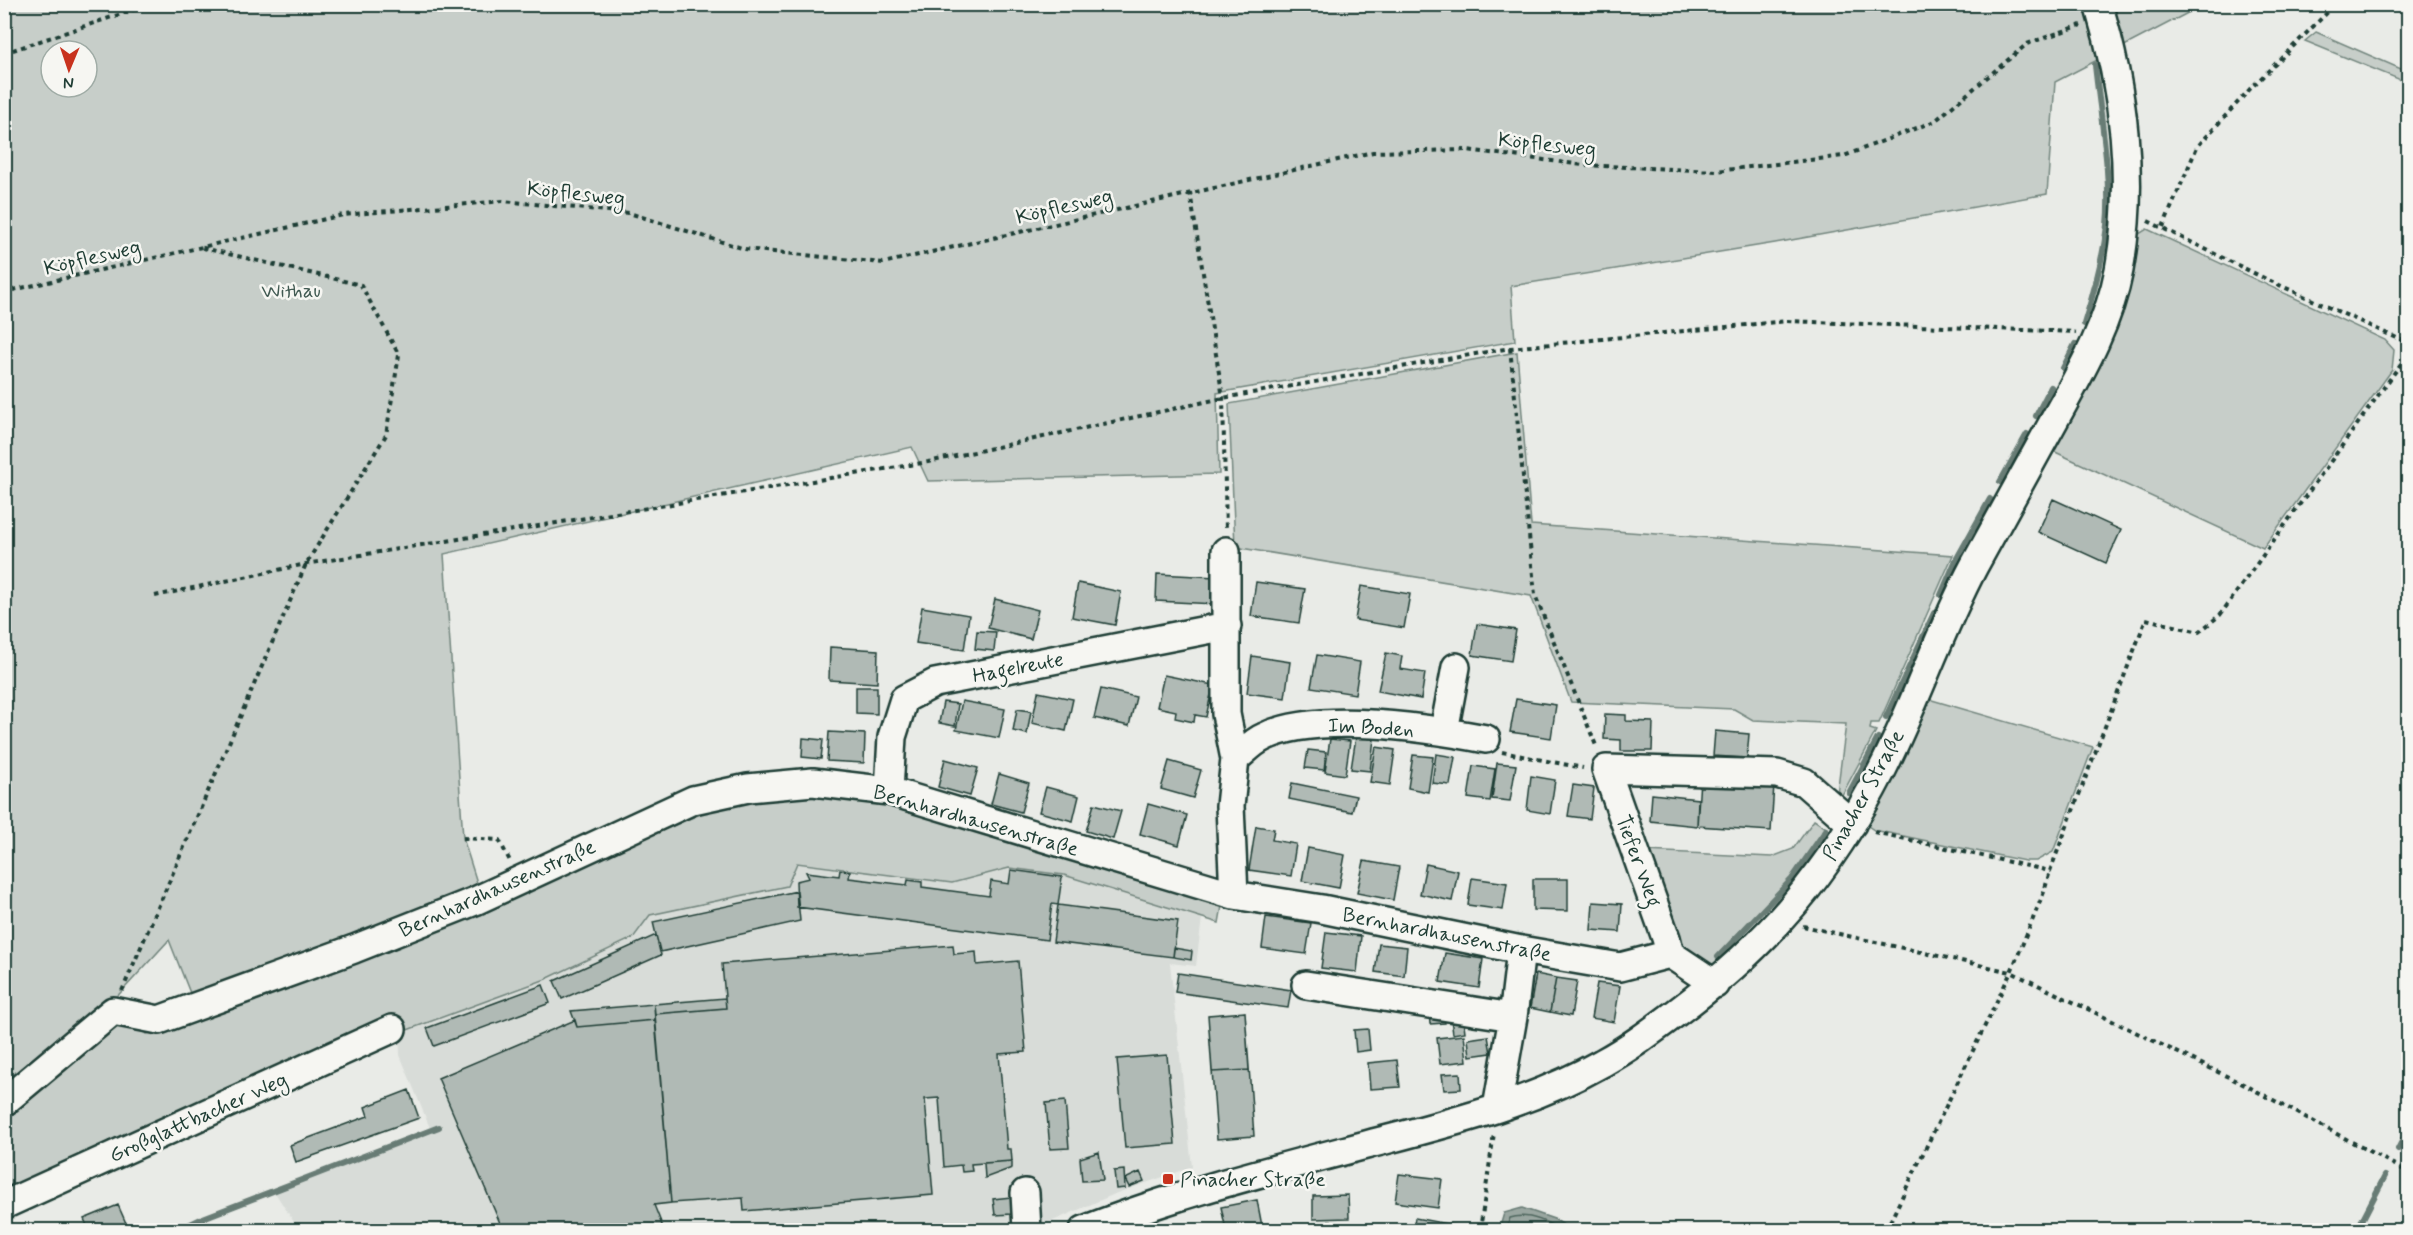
<svg xmlns="http://www.w3.org/2000/svg" width="2413" height="1235" viewBox="0 0 2413 1235" font-family="Mynerve,sans-serif">
  <style>
    .built { fill: #d8dcd8 }
    .green { fill: #c7cec9; stroke: #73867e; stroke-width: 1.5; fill-rule: evenodd }
    .water { fill: #99a6a0; stroke: #687c75; stroke-width: 1.5 }
    .lines { fill: none; stroke-linecap: round; stroke-linejoin: round }
    .shore { stroke: #50675f; stroke-width: 1.5 }
    .stream { stroke: #687c75; stroke-width: 6 }
    .building { fill: #b0bab5; stroke: #1f3d34; stroke-width: 1.5 }
    .minor-casing { stroke: #1f3d34; stroke-width: 32 }
    .path { stroke: #1f3d34; stroke-width: 4; stroke-dasharray: 4.5 4.5; stroke-linecap: butt }
    .minor { stroke: #f6f6f2; stroke-width: 27 }
    .poi-dot { fill: #c8321e; stroke: #f6f6f2; stroke-width: 2 }
    .labels { text-anchor: middle; stroke-width: 5; stroke-linejoin: round; paint-order: stroke }
    .street-label { font-size: 21px; fill: #1f3d34; stroke: #f6f6f2 }
    .park-label { font-size: 21px; fill: #415a52; stroke: #f6f6f2 }
    .poi-label { font-size: 21px; fill: #1f3d34; stroke: #f6f6f2; text-anchor: start }
  </style>
  <rect width="100%" height="100%" fill="#e9ebe7"/>
  <filter id="ink" filterUnits="userSpaceOnUse"><feTurbulence type="fractalNoise" baseFrequency=".0167" numOctaves="2"/><feDisplacementMap in="SourceGraphic" scale="12" xChannelSelector="R" yChannelSelector="G"/><feConvolveMatrix kernelMatrix="1 2 1 2 8 2 1 2 1" color-interpolation-filters="sRGB"/></filter>
  <g filter="url(#ink)">
    <!-- built -->
    <path class="built" d="M797,863L952,883L1009,868L1064,875L1202,918L1196,966L1170,963L1192,1167L1117,1193L1032,1230H299L274,1191L332,1165L432,1133L400,1055L399,1033L546,979L633,938L650,915L787,886Z"/>
    <!-- green -->
    <path class="green" d="M4,5H2203L2055,82L2047,194L1775,243L1511,286L1515,341L1217,393L1219,474L928,481L912,447L444,554L463,838L479,889L192,998L169,940L100,1015L147,1034L204,1016L504,899L721,805L818,790L868,800L1222,906L1219,923L1064,875L1009,868L952,883L797,863L787,886L650,915L633,938L546,979L399,1033L5,1195ZM51,51H87V87H51Z
      M2316,32L2408,72V83L2305,41Z
      M2147,229L2385,340L2394,350L2392,370L2263,548L2051,450L2134,237Z
      M1517,352L1531,525L1953,555L1879,723H1871L1870,729L1876,731L1842,795L1837,794L1846,724L1753,720L1734,709L1571,702L1531,596L1235,547L1229,404Z
      M1925,698L2093,747L2053,852L2036,861H2025L1874,830L1865,824Z
      M1814,820L1834,833L1798,883L1719,966L1703,968L1675,944L1645,851L1772,857L1793,849Z"/>
    <!-- water -->
    <path class="water" d="M1522,1208L1554,1219L1572,1230H1499L1504,1213Z"/>
    <g class="lines">
      <!-- shore -->
      <path class="shore" d="M1506,1230L1510,1218C1527,1212 1546,1221 1561,1230"/>
      <!-- stream -->
      <path class="stream" d="M2084,324C2094,292 2103,259 2107,225C2112,177 2100,114 2095,65
        M2063,368L2075,344
        M2036,416L2051,387
        M2000,482L2027,434
        M1941,595L1956,560L1990,499
        M1886,717L1934,613
        M1849,793L1878,738
        M1718,957L1792,879L1826,830
        M2398,1149L2408,1129
        M178,1230L203,1218L439,1127
        M2357,1230L2385,1176"/>
    </g>
    <!-- building -->
    <path class="building" d="M2053,499L2121,530L2106,563L2038,532Z
      M1157,574L1216,577L1215,604L1156,601Z
      M1256,582L1305,589L1299,623L1251,616Z
      M1078,583L1121,592L1115,625L1072,617Z
      M1361,586L1410,594L1404,628L1355,620Z
      M995,599L1038,610L1031,639L988,628Z
      M922,607L969,615L964,650L916,643Z
      M1477,624L1516,630L1511,661L1472,655Z
      M977,631L996,632L994,651L975,649Z
      M830,647L878,650L877,683L829,680Z
      M1386,653L1402,656L1400,669L1425,673L1421,699L1378,691Z
      M1317,655L1360,662L1355,694L1311,687Z
      M1252,656L1290,662L1285,698L1247,693Z
      M1164,675L1213,685L1206,717L1195,715L1194,722L1175,718L1176,711L1157,707Z
      M856,687H877V714L856,713Z
      M1101,689L1136,697L1129,726L1094,718Z
      M1038,692L1073,699L1066,731L1032,723Z
      M1516,699L1556,705L1551,738L1510,732Z
      M962,701L1005,709L999,738L956,730Z
      M943,702L958,704L955,726L939,723Z
      M1017,709L1031,711L1027,734L1013,731Z
      M1605,714L1626,715V721L1653,722L1652,751H1621V740L1604,739Z
      M1715,731L1749,734L1747,758L1713,756Z
      M829,732L865,734L864,763L827,761Z
      M1356,737L1374,739L1370,771L1351,769Z
      M803,738L823,740L821,759L802,757Z
      M1330,739L1350,741L1345,775L1325,772Z
      M1376,747L1395,750L1390,785L1370,782Z
      M1308,750L1326,752L1324,770L1305,768Z
      M1436,754L1455,757L1450,785L1432,783Z
      M1413,755L1433,757L1428,792L1408,788Z
      M945,759L978,768L970,796L938,787Z
      M1169,761L1201,770L1193,798L1161,789Z
      M1497,763L1516,765L1510,801L1492,799Z
      M1473,766L1495,769L1490,801L1468,798Z
      M999,774L1029,783L1021,812L991,804Z
      M1531,776L1555,780L1550,814L1527,810Z
      M1700,779L1774,784L1771,831L1697,826Z
      M1292,783L1356,796L1352,812L1289,799Z
      M1573,785L1594,788L1590,819L1568,816Z
      M1046,787L1079,796L1073,821L1039,812Z
      M1652,794L1698,799L1697,826L1650,821Z
      M1094,804L1121,811L1113,839L1086,831Z
      M1148,804L1187,815L1179,845L1140,834Z
      M1256,826L1274,829L1272,840L1296,844L1291,876L1249,870Z
      M1308,848L1345,855L1339,888L1302,881Z
      M1364,861L1399,867L1393,900L1357,893Z
      M1426,864L1458,871L1452,901L1420,894Z
      M840,870L850,871L849,878L907,885L908,880L922,882V887L989,896L991,881L1009,884L1011,870L1062,877L1058,905L1052,904L1047,940L797,907L796,881L809,878L806,872L839,876Z
      M1472,878L1507,883L1503,910L1468,905Z
      M1533,879H1568V911L1533,910Z
      M797,891L800,921L660,952L653,922Z
      M1593,902L1622,904L1620,932L1591,930Z
      M1058,905L1178,921L1173,957L1053,942Z
      M1266,917L1311,923L1306,954L1262,948Z
      M1326,932L1361,936L1357,972L1321,968Z
      M656,935L661,955L562,999L554,981Z
      M1379,944L1407,947L1404,976L1375,972Z
      M953,945L954,954L976,952L977,965L1018,961L1026,1052L999,1054L1007,1149H1011L1012,1161L971,1164L972,1171L962,1172L961,1165L944,1167L939,1098L925,1099L933,1195L744,1211L743,1198L671,1203L655,1014L726,1008L722,964Z
      M1174,948L1192,951L1191,960L1173,957Z
      M1445,953L1483,959L1479,988L1440,982Z
      M1178,973L1291,990L1288,1008L1175,992Z
      M1536,974L1556,978L1550,1012L1530,1008Z
      M1556,978L1577,981L1571,1016L1550,1012Z
      M1597,983L1620,986L1614,1022L1591,1018Z
      M543,985L550,1003L434,1046L427,1028Z
      M725,998L726,1008L655,1014L654,1004Z
      M654,1004L655,1020L577,1027L571,1011Z
      M1444,1010L1445,1023L1430,1024L1429,1011Z
      M1245,1012L1254,1136L1217,1139L1208,1015Z
      M1245,1012L1249,1070L1212,1072L1208,1015Z
      M1463,1017L1465,1032L1453,1034L1451,1019Z
      M575,1020L577,1027L655,1020L671,1203L654,1205L664,1230H503L438,1078Z
      M1368,1029L1370,1050L1356,1052L1354,1030Z
      M1464,1035L1467,1061L1440,1064L1437,1038Z
      M1488,1036L1491,1053L1470,1056L1468,1039Z
      M1167,1055L1175,1144L1125,1148L1117,1059Z
      M1397,1060L1400,1087L1370,1089L1368,1063Z
      M1460,1073L1461,1089L1444,1090L1442,1074Z
      M409,1090L419,1118L296,1162L290,1145L368,1116L365,1107Z
      M1065,1101L1069,1148L1050,1149L1046,1103Z
      M1099,1152L1103,1180L1082,1181L1080,1158Z
      M1012,1161V1168L985,1178L984,1163Z
      M1124,1170L1125,1188L1116,1189L1114,1171Z
      M1140,1172L1144,1181L1129,1187L1125,1179Z
      M1399,1174L1442,1179L1438,1208L1395,1202Z
      M1348,1195L1349,1218L1313,1219V1196Z
      M1011,1197L1012,1214L995,1215L993,1199Z
      M1257,1200L1262,1226L1226,1230L1221,1207Z
      M118,1205L129,1230H89L84,1219Z
      M1415,1218L1458,1226L1457,1230H1413Z"/>
    <g class="lines">
      <defs>
        <path id="minor" d="M1226,551V714L1235,759L1230,806L1234,895
          M1444,731L1456,667
          M1235,759C1244,752 1254,741 1264,737C1317,711 1428,728 1486,739
          M889,791L892,737L904,699L935,683L1227,626
          M1670,954L1666,938L1606,769L1777,774L1804,782L1852,824
          M1306,985L1513,1017
          M4,1102L113,1011L159,1020L354,949L475,901L693,800L748,788L813,782L889,791L1234,895L1322,909L1521,950L1620,967L1670,954L1715,984
          M1497,1108L1513,1017L1521,950
          M1025,1193L1027,1230
          M4,1205L392,1029
          M1084,1230C1176,1194 1271,1170 1366,1145C1446,1124 1530,1104 1602,1063C1628,1049 1652,1031 1676,1013C1769,944 1829,873 1882,770C1916,703 1939,632 1974,566C2001,516 2029,467 2056,417C2082,370 2109,323 2119,270C2135,182 2124,89 2098,4"/>
      </defs>
      <!-- minor casing -->
      <use href="#minor" class="minor-casing"/>
      <!-- path -->
      <path class="path" d="M4,53L151,4
        M1190,192L1223,398L1226,531
        M2148,221L2266,279L2408,343
        M2163,227L2197,147L2250,89L2336,4
        M4,292L343,215L503,201L629,213L745,249L883,263L1373,152L1467,150L1583,165L1716,171L1844,156L1935,121L2027,44L2081,25
        M1510,348L1535,595L1597,748
        M155,596L306,564L928,462L1223,398L1510,348L1787,321L2076,332
        M1502,752L1583,768
        M1874,832L2050,871L2146,619L2199,632L2220,615L2408,354
        M463,838L499,840L510,861
        M1803,926L2011,972L2247,1086L2408,1172
        M122,991L306,564L386,435L399,355L361,285L199,247
        M1480,1230L1494,1133
        M1886,1230L2011,972L2044,892L2050,871"/>
      <!-- minor -->
      <use href="#minor" class="minor"/>
    </g>
  </g>
  <!-- markers -->
  <rect class="poi-dot" x="1162" y="1173" width="12" height="12" rx="3"/>
  <g class="labels">
    <!-- street labels -->
    <g class="street-label">
      <text transform="translate(1547 144) rotate(6)" y="7">Köpflesweg</text>
      <text transform="translate(576 193) rotate(6)" y="7">Köpflesweg</text>
      <text transform="translate(1064 206) rotate(-13)" y="7">Köpflesweg</text>
      <text transform="translate(92 257) rotate(-13)" y="7">Köpflesweg</text>
      <text transform="translate(1018 667) rotate(-11)" y="7">Hagelreute</text>
      <text transform="translate(1371 727) rotate(3)" y="7">Im Boden</text>
      <text transform="translate(1863 795) rotate(-61)" y="7">Pinacher Straße</text>
      <text transform="translate(976 820) rotate(16)" y="7">Bernhardhausenstraße</text>
      <text transform="translate(1639 861) rotate(70)" y="7">Tiefer Weg</text>
      <text transform="translate(497 888) rotate(-24)" y="7">Bernhardhausenstraße</text>
      <text transform="translate(1447 934) rotate(11)" y="7">Bernhardhausenstraße</text>
      <text transform="translate(198 1117) rotate(-24)" y="7">Großglattbacher Weg</text>
    </g>
    <!-- park labels -->
    <g class="park-label">
      <text x="291" y="297">Withau</text>
    </g>
    <!-- poi labels -->
    <g class="poi-label">
      <text x="1180" y="1186">Pinacher Straße</text>
    </g>
  </g>
  <!-- margin -->
  <rect width="2413" height="1235" fill="none" stroke="#f6f6f2" stroke-width="24"/>
  <rect x="12" y="12" width="2389" height="1211" fill="none" stroke="#1f3d34" stroke-width="2" filter="url(#ink)"/>
  <!-- north arrow -->
  <g transform="translate(69 69) rotate(182)"><circle r="28" fill="#f6f6f2" stroke="#a0aca6" stroke-width="1.5"/>
  <path d="M0-4.5L10 22L0 15L-10 22Z" fill="#c8321e"/>
  <text y="-9" font-size="16" font-weight="bold" text-anchor="middle" fill="#1f3d34">N</text>
  </g>
</svg>
